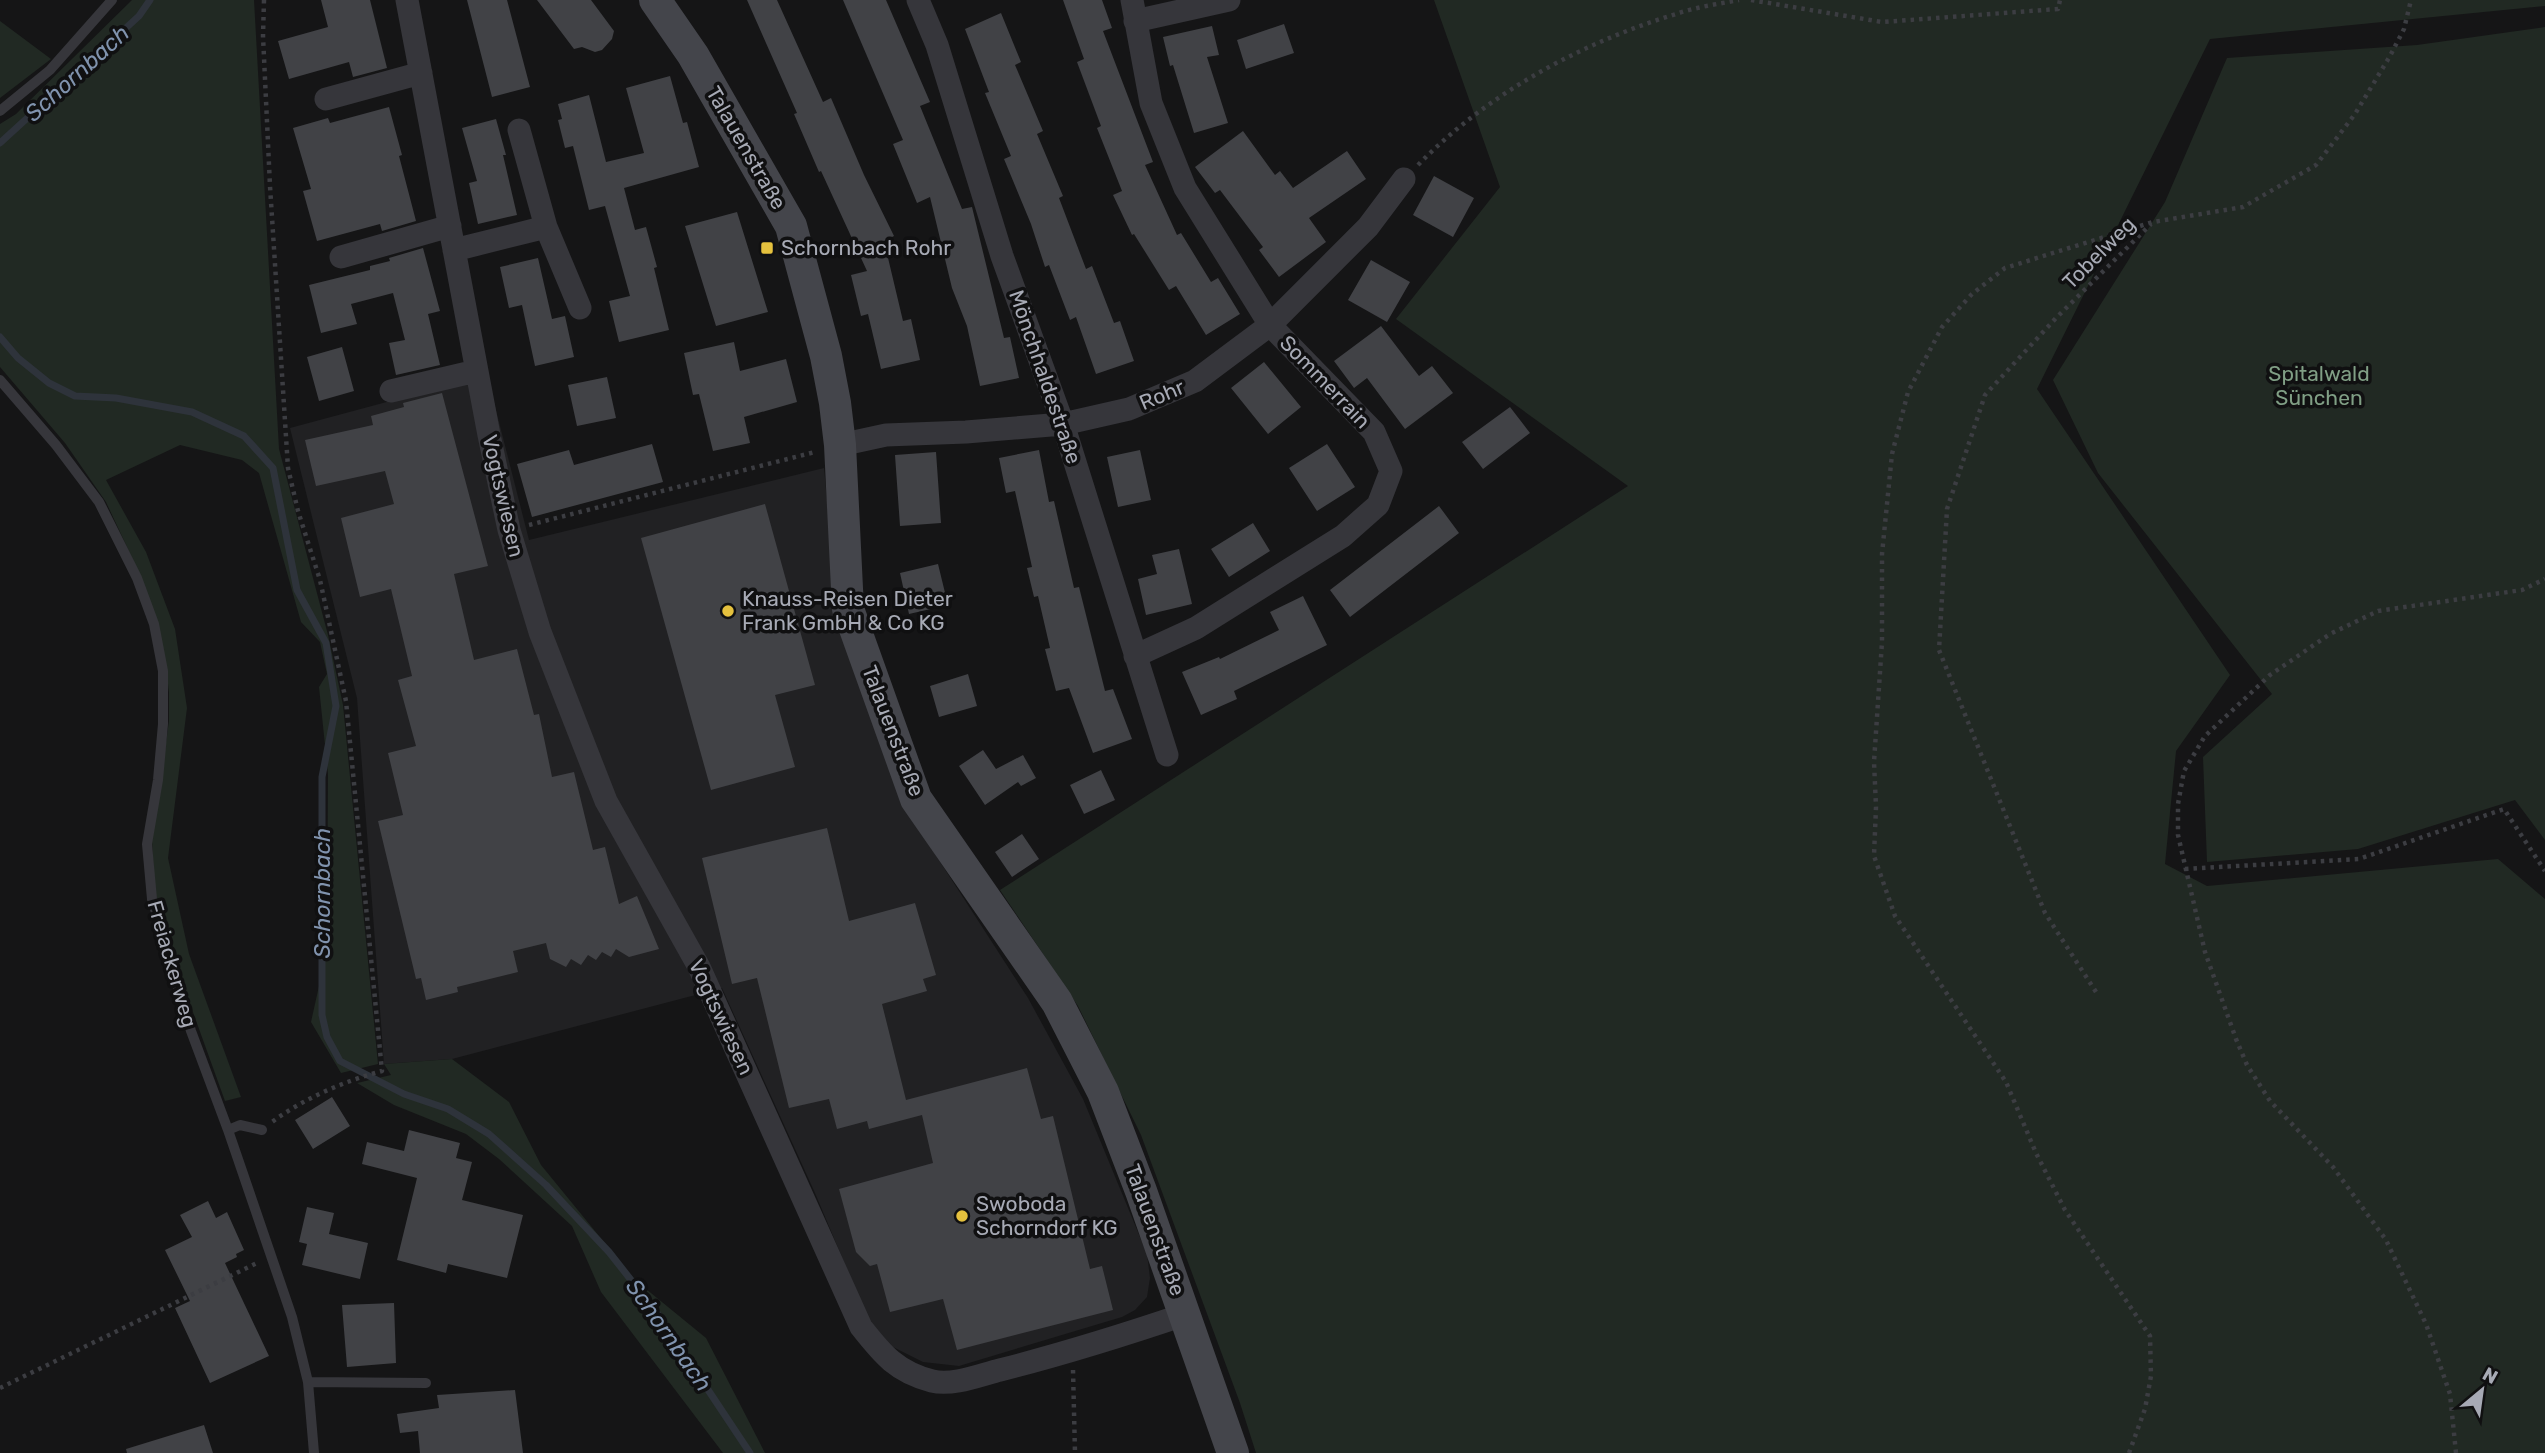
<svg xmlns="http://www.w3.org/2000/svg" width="2545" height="1453" viewBox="0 0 2545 1453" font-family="Rubik,sans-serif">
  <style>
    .built { fill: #212123 }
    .green { fill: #212923 }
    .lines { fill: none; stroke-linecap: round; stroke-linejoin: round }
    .stream { stroke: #2e333b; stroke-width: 7 }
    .building { fill: #414246 }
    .path { stroke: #3c3d42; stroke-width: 4.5; stroke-dasharray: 3.5 5; stroke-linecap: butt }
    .lane { stroke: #36363b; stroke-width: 10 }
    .street { stroke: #36363b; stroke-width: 23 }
    .secondary { stroke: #44454b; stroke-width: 32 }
    .poi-dot { fill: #e5c13e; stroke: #101011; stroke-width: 2.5 }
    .labels { text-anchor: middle; stroke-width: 7; stroke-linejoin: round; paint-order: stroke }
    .street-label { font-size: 21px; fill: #a7aab5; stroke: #101011 }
    .poi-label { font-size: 21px; fill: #a7aab5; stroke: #101011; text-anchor: start }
    .park-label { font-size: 21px; fill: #809f85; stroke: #101011 }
    .water-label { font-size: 23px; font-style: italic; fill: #8093ae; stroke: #101011 }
  </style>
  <rect width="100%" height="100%" fill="#151516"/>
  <!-- built -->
  <path class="built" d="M487,375L529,540L824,468L838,617L904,806L1028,998L1083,1099L1147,1254L1150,1278L1147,1297L1135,1310L1122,1317L959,1366L923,1362L889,1345L868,1319L815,1193L722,988L452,1059L384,1064L357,698L290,428Z"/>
  <!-- green -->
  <path class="green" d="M132,0H254L279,449L328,635L343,705L378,1064L341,1073L311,1022L327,950L328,774L319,687L327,674L320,642L301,622L259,473L242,460L180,445L106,480L146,552L175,629L187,708L168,858L189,954L241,1097L225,1101L172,954L155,892L152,841L169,721V693L166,666L141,577L106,502L65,443L0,367V124L16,114Z
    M1434,0H2545V6L2210,39L2037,389L2230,675L2176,751L2165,864L2207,886L2498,859L2545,899V1453H1256L1240,1403L1141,1135L1078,1006L1000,890L1628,486L1396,319L1500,187Z
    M0,21L51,59L0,98Z
    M2545,27V840L2515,800L2358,849L2207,862L2203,757L2272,694L2098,473L2053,380L2165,202L2227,58L2417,45Z
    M452,1059L509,1102L541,1165L635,1280L706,1338L765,1453H723L601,1292L572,1226L499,1159L466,1134L394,1105L357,1083L391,1075L384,1064Z"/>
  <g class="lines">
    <!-- stream -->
    <path class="stream" d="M0,143L139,16L150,0
      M0,337L18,358L49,383L75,396L116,398L192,412L244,436L273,468L297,590L326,643L336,706L322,777V1015L327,1037L340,1061L404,1094L448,1109L489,1134L546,1185L609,1252L657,1313L750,1453"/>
  </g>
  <!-- building -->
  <path class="building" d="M321,0H370L387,68L353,77L349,62L289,79L278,41L328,27Z
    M467,0H507L530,87L492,97Z
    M537,0H591L614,31L612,39L602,50L595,52L582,47L574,49Z
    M747,0H777L823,102L831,98L864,175L894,236L884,241L903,321L911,319L920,360L881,369L868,314L861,316L851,275L867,271L821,171L819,172L794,114L797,113Z
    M843,0H886L930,102L920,106L962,209L972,207L1004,338L1010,337L1019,378L980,386L967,326L952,288L930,197L917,203L893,144L903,140Z
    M1063,0H1102L1112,28L1103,31L1153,162L1145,165L1177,235L1181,233L1211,282L1218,278L1240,314L1206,335L1176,286L1169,290L1134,234L1132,235L1113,195L1122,191L1097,128L1101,126L1077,62L1084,59Z
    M1001,13L1021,62L1015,65L1043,131L1037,134L1063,196L1059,198L1086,269L1092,266L1114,323L1120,321L1134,361L1096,374L1076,317L1070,320L1049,265L1045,267L1031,224L1004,159L1011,156L985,93L989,92L965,29Z
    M1284,24L1294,53L1246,69L1237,40Z
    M1212,26L1219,55L1207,57L1228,123L1194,133L1173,65L1170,66L1163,37Z
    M670,76L683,123L687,122L699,167L624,188L635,230L646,227L657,267L654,268L669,330L619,342L609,301L630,296L605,206L589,210L573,146L565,148L558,120L562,119L558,104L589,95L606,162L644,153L626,88Z
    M389,107L402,155L399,156L416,221L382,231L380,224L317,241L303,191L311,189L293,128L328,118L330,123Z
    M496,119L506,155H503L517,215L478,224L469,183L477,181L462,128Z
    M1243,131L1275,175L1280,171L1293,188L1347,151L1366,179L1309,218L1326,242L1279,277L1259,250L1263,247L1220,190L1215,193L1195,167Z
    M1434,176L1474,198L1453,237L1413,215Z
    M737,212L768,312L716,326L685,226Z
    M423,248L440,311L428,314L440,365L396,375L389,343L405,340L393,293L351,304L357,324L321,333L309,285L370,270V266L390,261L389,258Z
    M538,258L552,319L565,316L574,357L535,366L522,305L509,308L500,267Z
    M1371,260L1410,282L1387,322L1348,300Z
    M1381,326L1419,376L1432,366L1453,393L1405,429L1367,378L1354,388L1334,361Z
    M734,342L740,371L786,359L797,402L744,417L750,443L713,451L699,394L693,395L684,353Z
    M342,347L354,391L319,401L307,357Z
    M1264,362L1301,407L1268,434L1231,388Z
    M607,377L616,418L577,426L568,385Z
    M442,393L488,566L454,574L474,660L517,649L534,715L539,714L552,777L574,772L593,850L605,847L619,904L637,896L659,949L629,957L616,949L611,957L602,952L596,960L588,955L581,965L571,959L566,967L550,959L546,943L513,951L518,972L457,987L458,992L426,1000L421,978L416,979L378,821L403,815L388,753L416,746L398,680L412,676L391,589L360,597L341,518L394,504L385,471L316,486L305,440L373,425L371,416L404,407L403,403Z
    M1510,407L1530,433L1483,469L1462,442Z
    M652,444L663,482L532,517L517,464L569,450L574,465Z
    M1327,444L1355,487L1317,511L1289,468Z
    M1039,450L1049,502L1054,501L1074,588L1079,587L1105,691L1113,689L1132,739L1093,753L1069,688L1056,691L1045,649L1050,648L1038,596L1034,597L1027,568L1032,567L1015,491L1006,493L999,458Z
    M1140,450L1151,500L1118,507L1107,457Z
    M936,452L941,523L900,526L895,455Z
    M765,504L815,685L775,695L795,767L711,790L641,538Z
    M1439,506L1459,533L1350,617L1330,590Z
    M1253,523L1270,551L1229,577L1211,549Z
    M1179,549L1192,604L1146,615L1138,579L1157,574L1152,555Z
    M938,564L948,605L909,614L900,573Z
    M1303,596L1327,645L1234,691L1237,699L1201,715L1182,672L1219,657L1220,659L1279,630L1270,612Z
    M968,674L977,706L939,717L930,686Z
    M983,750L996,769L1023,755L1036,778L1021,786L1018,782L985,805L959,766Z
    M1101,770L1115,800L1084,814L1070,785Z
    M827,828L849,921L915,903L936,975L923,979L927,991L882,1004L906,1100L1027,1068L1041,1119L1053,1116L1090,1269L1102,1266L1113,1310L957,1350L943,1299L890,1312L877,1264L870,1266L856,1252L839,1189L933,1163L922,1115L869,1129L867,1121L837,1129L829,1099L789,1108L757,978L732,984L702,858Z
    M1022,834L1039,859L1012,877L995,852Z
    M332,1097L350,1126L313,1149L295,1120Z
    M409,1130L460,1143L456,1158L472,1162L462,1200L523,1215L507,1278L448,1264L446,1273L397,1260L417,1178L362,1164L367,1142L404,1151Z
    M208,1201L216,1218L227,1212L244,1250L236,1254L237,1257L225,1263L269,1356L210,1383L175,1308L190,1301L165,1250L192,1237L180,1215Z
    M307,1207L334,1213L329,1234L368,1243L360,1279L302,1265L307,1244L299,1242Z
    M394,1303L396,1363L347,1367L342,1305Z
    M515,1390L523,1453H420L418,1431L400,1433L397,1414L439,1408L437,1395Z
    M204,1425L213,1453H127L126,1449Z"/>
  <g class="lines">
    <!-- path -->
    <path class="path" d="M264,0L263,36L270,186L288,468L298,511L320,580L346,701L382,1071C344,1081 303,1099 272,1122
      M1751,0L1882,22L2058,9L2060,0
      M1418,165C1488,93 1581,43 1676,14C1696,7 1718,4 1739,0
      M529,525L815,452
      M2185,869L2359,859L2504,809L2545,871
      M2096,992L2045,913L1939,650L1947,509L1985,395L2056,318L2151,224
      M1073,1370L1075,1453
      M0,1388L259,1262
      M2129,1453L2145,1409L2151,1376L2150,1336L2065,1210L2036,1153L2006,1082L1895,916L1874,856L1876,807L1874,762L1882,642V554L1892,454L1908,392L1942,327L1972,294L2005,268L2069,248L2153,222L2243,207L2316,165L2355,114L2390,56L2404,29L2411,0
      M2456,1453L2450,1394L2426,1324L2386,1240L2333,1167L2270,1101L2247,1065L2236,1039L2205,952L2178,835V804L2184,771L2205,736L2270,675L2330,634L2378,611L2522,590L2545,579"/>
    <!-- lane -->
    <path class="lane" d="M0,111L50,70L112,0
      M0,380L56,445L99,502L137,578L154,624L163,671V724L158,780L147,844L152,899L191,1031L228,1130L292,1317L308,1382L314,1453
      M228,1130L240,1125L262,1130
      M308,1382L426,1383"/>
    <!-- street -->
    <path class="street" d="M407,0L489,435L509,530L540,632L606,801L699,967L861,1327C883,1355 897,1372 932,1381C953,1386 980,1375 1000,1370C1063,1354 1124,1335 1186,1314
      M918,0L937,45L1002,256L1063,424L1167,755
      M1132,0L1151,103L1185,188L1270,325L1374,432L1391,471L1378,505L1343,536L1196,628L1135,656
      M1135,21L1229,0
      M326,99L421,73
      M519,130L546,227L580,308
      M454,250L546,227
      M341,257L450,226
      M391,391L476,371
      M840,445L886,435L966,432L1063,424L1129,409L1195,381L1270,325L1368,227L1404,179"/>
    <!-- secondary -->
    <path class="secondary" d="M655,0L693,55L791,226L826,356L835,403L840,445L848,609L916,799L1057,1002L1103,1092L1141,1191L1233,1453"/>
  </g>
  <!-- markers -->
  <g class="poi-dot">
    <rect x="760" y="241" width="14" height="14" rx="3.5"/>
    <circle cx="728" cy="611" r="7"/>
    <circle cx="962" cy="1216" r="7"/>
  </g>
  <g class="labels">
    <!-- street labels -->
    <g class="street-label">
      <text transform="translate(746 148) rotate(60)" y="7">Talauenstraße</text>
      <text transform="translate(2099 253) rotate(-45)" y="7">Tobelweg</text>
      <text transform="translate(1045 377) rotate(71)" y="7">Mönchhaldestraße</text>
      <text transform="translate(1325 382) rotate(46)" y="7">Sommerrain</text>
      <text transform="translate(1162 395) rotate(-23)" y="7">Rohr</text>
      <text transform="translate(503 496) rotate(77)" y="7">Vogtswiesen</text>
      <text transform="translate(893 731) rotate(69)" y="7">Talauenstraße</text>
      <text transform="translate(172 964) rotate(74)" y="7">Freiackerweg</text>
      <text transform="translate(721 1017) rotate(65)" y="7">Vogtswiesen</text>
      <text transform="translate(1155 1230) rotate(70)" y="7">Talauenstraße</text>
    </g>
    <!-- poi labels -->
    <g class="poi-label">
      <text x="781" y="255">Schornbach Rohr</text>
      <text x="742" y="606">Knauss-Reisen Dieter<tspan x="742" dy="24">Frank GmbH &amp; Co KG</tspan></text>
      <text x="976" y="1211">Swoboda<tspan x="976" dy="24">Schorndorf KG</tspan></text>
    </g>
    <!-- park labels -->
    <g class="park-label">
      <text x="2319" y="381">Spitalwald<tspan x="2319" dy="24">Sünchen</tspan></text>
    </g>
    <!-- water labels -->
    <g class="water-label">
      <text transform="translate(77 73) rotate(-42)" y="8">Schornbach</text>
      <text transform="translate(322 893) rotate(-90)" y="8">Schornbach</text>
      <text transform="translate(669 1335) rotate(55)" y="8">Schornbach</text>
    </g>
  </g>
  <!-- north arrow -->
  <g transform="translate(2482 1390) rotate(29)" stroke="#101011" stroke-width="5" paint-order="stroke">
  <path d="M0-5L12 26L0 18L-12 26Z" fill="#a7aab5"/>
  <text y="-10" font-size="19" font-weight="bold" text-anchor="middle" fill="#a7aab5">N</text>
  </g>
</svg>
